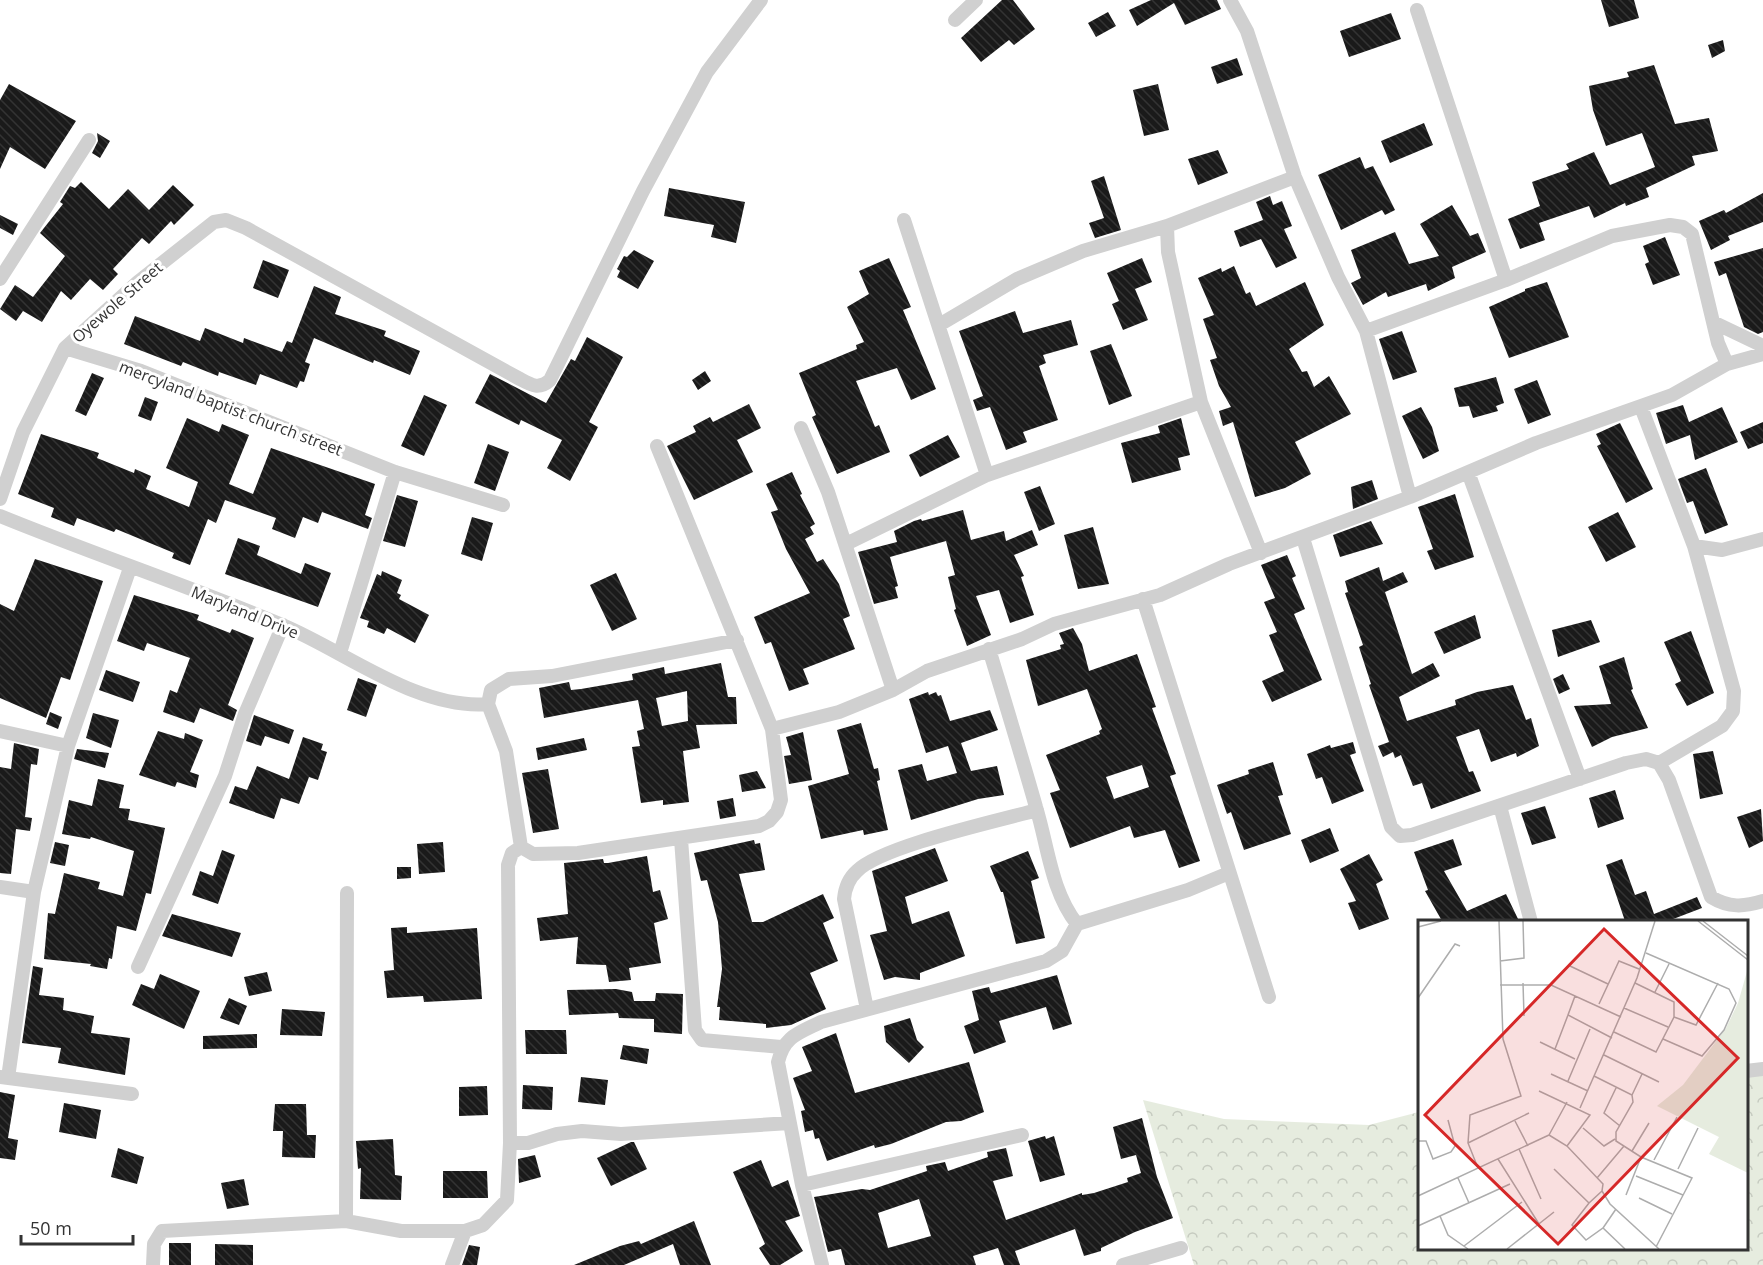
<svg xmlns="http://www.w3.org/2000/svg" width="1763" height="1265" viewBox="0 0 1763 1265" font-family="'Open Sans',sans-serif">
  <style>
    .park { fill: url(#park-crowns) }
    .building { fill: url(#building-back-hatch); fill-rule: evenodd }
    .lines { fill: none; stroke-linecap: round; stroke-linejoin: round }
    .minor { stroke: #d0d0d0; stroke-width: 14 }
    .labels { text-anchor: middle; stroke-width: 6; stroke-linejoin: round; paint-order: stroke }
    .street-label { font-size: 16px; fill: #333; stroke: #fff }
    .inset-road { fill: none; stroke: #adadad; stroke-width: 1.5 }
    .view { fill: #d62828; fill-opacity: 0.15; stroke: #d62828; stroke-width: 3 }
    .inset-edge { fill: none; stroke: #333; stroke-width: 3 }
  </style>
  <defs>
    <pattern id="park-crowns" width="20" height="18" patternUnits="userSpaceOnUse" patternTransform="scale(1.5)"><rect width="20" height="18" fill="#e6ecdf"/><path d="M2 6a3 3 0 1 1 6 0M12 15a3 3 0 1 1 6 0" fill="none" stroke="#c6cbc0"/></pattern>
    <pattern id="building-back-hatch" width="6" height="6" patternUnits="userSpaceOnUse" patternTransform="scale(1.5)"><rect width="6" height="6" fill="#1a1a1a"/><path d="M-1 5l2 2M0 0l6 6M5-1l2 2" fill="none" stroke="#333"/></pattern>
  </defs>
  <rect width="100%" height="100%" fill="#fff"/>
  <!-- park -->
  <path class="park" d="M1763,1073V1265H1194L1143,1100L1224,1119L1369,1125L1419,1112L1420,1248H1746L1747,1074Z"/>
  <!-- building -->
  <path class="building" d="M1002,0H1013L1035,29L1014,45L1009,40L981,62L961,38Z
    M1151,0H1217L1221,9L1185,25L1174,3L1137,26L1129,10Z
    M1601,0H1634L1639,18L1609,27Z
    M1108,12L1116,26L1096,37L1088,23Z
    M1391,13L1401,39L1349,57L1340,31Z
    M1723,40L1725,51L1712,58L1708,45Z
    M1237,58L1243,75L1217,84L1211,67Z
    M1654,65L1675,124L1709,118L1718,151L1692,156L1695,165L1646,188L1649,197L1626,206L1625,203L1594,218L1589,206L1539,223L1545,240L1520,249L1508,219L1540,206L1532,182L1569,169L1566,164L1594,152L1610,185L1655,167L1642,133L1606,146L1593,110L1589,86L1629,77L1627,72Z
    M9,84L76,121L45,169L10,147L0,169V100Z
    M1158,84L1169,130L1144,136L1133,90Z
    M1424,123L1433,145L1390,163L1381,141Z
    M97,133L110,141L100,158L92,153L98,141Z
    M1218,150L1228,173L1198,185L1188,159Z
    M1360,157L1365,169L1373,166L1395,210L1385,215L1382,210L1341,230L1318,175Z
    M1104,176L1121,230L1095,238L1089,223L1104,218L1091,181Z
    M81,182L109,209L128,189L149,210L173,185L194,205L174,225L171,221L149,244L142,238L113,269L118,274L103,290L90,279L71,300L61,291L42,322L23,311L16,321L0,309L15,285L33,297L65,256L40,233L63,204L60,202L70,186L75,188Z
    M669,188L745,202L736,243L711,237L714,225L664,216Z
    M1763,193V222L1728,236L1730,240L1711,250L1699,221L1724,210L1726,213Z
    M1270,196L1273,205L1282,201L1292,226L1284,229L1297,258L1276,268L1261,239L1240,247L1234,231L1263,220L1256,202Z
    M1452,205L1470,236L1478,233L1486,252L1452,267L1455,278L1428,291L1426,284L1388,297L1386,292L1363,305L1351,283L1361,278L1351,250L1395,232L1409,264L1439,256L1420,224Z
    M0,215L18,224L13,235L0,228Z
    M1665,237L1680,275L1653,285L1645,264L1649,262L1643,246Z
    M1763,248V332L1758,334L1744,327L1726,273L1719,276L1714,262Z
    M634,250L654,261L638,289L617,277L620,271L617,269L624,256L627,257Z
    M889,258L911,307L903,310L936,389L911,400L897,368L856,381L875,427L879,425L890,452L837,474L812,417L816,415L799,373L857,349L856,345L864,342L847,307L869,294L859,271Z
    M1142,258L1152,282L1135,289L1148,320L1123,330L1112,304L1119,301L1107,273Z
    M263,260L289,270L278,298L253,288Z
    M1234,266L1246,294L1250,292L1256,306L1305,282L1324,325L1289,349L1302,372L1307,371L1314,387L1329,376L1351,414L1295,442L1311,474L1285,488L1255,497L1233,422L1223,426L1219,411L1231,407L1219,386L1210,360L1217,358L1203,319L1214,315L1198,278L1221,268L1222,272Z
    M1547,282L1569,337L1509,358L1489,307L1525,291V289Z
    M314,286L341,297L335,314L386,331L384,336L420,351L410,375L374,360L373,363L314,338L305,362L310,364L304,382L300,381L297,388L260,374L256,385L219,372L218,376L183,362L181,366L124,344L135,316L200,341L205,328L243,343L244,338L282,352L287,341L292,343Z
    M1015,311L1023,333L1071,320L1078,345L1043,355L1046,363L1039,366L1058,420L1023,432L1027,442L1006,450L990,407L977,411L973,400L983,396L959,331Z
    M1402,331L1417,372L1393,380L1379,339Z
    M587,337L623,357L589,422L598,427L570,481L547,468L562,440L521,420L519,425L475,403L490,374L546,403L571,359L575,361Z
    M1111,344L1132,396L1109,405L1090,351Z
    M705,371L711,381L698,390L692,380Z
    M92,373L104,378L86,416L75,411Z
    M1496,377L1504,403L1496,406L1498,411L1473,418L1469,406L1459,407L1454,388Z
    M1537,380L1551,415L1528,424L1514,389Z
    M424,395L447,405L424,456L401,446Z
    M145,397L158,402L151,421L138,416Z
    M749,404L761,428L737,440L753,472L694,500L667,446L696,432L693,426L710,417L713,422Z
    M1683,405L1689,422L1722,407L1738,442L1695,460L1690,435L1666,444L1656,413Z
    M1421,407L1432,427L1439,451L1423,459L1402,416Z
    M187,418L219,432L222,424L249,435L229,484L253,494L271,448L375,484L365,515L372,518L368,529L322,512L318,523L303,517L295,538L272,529L276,518L225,500L216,523L208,519L190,565L172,558L174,553L116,529L114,532L77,518L74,526L51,517L54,508L18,494L41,434L99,453L97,458L134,473L135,469L151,476L146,489L189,507L198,482L166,468Z
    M1181,418L1190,455L1178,458L1181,470L1132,483L1121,443L1160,433L1158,426Z
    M1763,422V443L1748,449L1740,432Z
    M1620,423L1653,489L1626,503L1597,446L1601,444L1596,434Z
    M948,435L960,457L920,477L909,455Z
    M488,444L509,452L495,491L474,483Z
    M1706,468L1728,525L1705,534L1693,501L1687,503L1678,479Z
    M792,472L802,494L800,495L815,524L810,527L814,534L805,539L817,562L823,559L839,584L850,616L843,619L855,649L803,669L809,684L789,691L771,642L765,644L754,617L810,593L786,549L771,512L778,510L766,484Z
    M1372,480L1378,499L1353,509L1351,487Z
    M1040,486L1055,524L1039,531L1024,492Z
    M1455,494L1474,557L1435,570L1427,551L1433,549L1418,507Z
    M397,495L418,501L405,547L383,541Z
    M963,510L971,540L1004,531L1006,541L1032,530L1038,545L1014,555L1024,576L1021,577L1034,615L1010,623L999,590L976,596L991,635L967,646L954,610L956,609L948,577L955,575L946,541L890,557L898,586L895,587L898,598L874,604L858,552L897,542L894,531L914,521L921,519L922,521Z
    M1618,512L1636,547L1606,562L1588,527Z
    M472,517L493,523L482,561L461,554Z
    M1371,521L1383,544L1340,557L1333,535Z
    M1093,527L1109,584L1078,589L1064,535Z
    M238,538L260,546L257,555L301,574L305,563L331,573L318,607L225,574Z
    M1287,555L1296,576L1292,578L1305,609L1294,614L1322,680L1272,702L1262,681L1284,671L1269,635L1277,632L1264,602L1275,598L1261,565Z
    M35,559L103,581L70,680L61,677L46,718L0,698V604L14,611Z
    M1379,567L1383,581L1403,572L1408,582L1385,592L1412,674L1433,663L1440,676L1399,697L1407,721L1456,705L1455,700L1477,692L1513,685L1526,720L1531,718L1539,746L1517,757L1516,753L1491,762L1479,729L1456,737L1469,772L1473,771L1481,791L1431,809L1422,783L1413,786L1401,755L1395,758L1393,752L1383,757L1378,746L1389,742L1369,685L1371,684L1359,647L1363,645L1345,593L1348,592L1345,581Z
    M382,571L402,580L397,593L401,595L399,599L429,615L415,643L387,628L384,634L367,627L369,621L360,618L377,574L381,576Z
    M616,573L637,619L612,631L590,585Z
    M134,595L199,615L197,620L230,633L232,629L254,638L228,705L237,710L233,721L200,708L194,723L163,712L170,690L177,693L190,658L147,643L144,651L117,641Z
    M1475,615L1481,638L1444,654L1434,632Z
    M1591,620L1600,642L1558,657L1552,630Z
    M1073,628L1082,644L1089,671L1137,654L1156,707L1152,708L1176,774L1170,776L1200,861L1179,868L1165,830L1134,838L1130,826L1070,848L1050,793L1060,790L1046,755L1100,734L1099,731L1102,729L1087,689L1038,706L1026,660L1061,649L1060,645L1064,644L1059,633ZM1142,765L1149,787L1114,799L1106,777Z
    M1691,631L1714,693L1687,706L1675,684L1681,681L1664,642Z
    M1624,657L1633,689L1631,690L1648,728L1612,737L1592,747L1574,706L1611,704L1599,666Z
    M721,663L728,697H736L737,724L696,725L700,748L683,751L689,802L663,805V800L641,803L632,747L640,746L637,731L644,729L638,700L544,718L539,688L569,682L571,690L581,689L633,680L632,674L664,667L665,674ZM687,691L688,721L662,726L656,698Z
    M106,670L140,682L133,702L99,690Z
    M1563,674L1570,689L1559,694L1553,679Z
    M358,678L377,685L366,717L347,710Z
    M928,692L929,695L936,692L938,696L941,695L950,721L990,710L998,730L961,743L971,771L997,766L1004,795L978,799L911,820L898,770L922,764L927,781L957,773L948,746L926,753L909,699Z
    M50,712L62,717L58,729L46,724Z
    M93,713L119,720L111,748L86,738Z
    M254,715L294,730L289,744L265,736L261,746L246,741Z
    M861,723L874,769L878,768L880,780L877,781L888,830L864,835L863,830L821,839L808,786L849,774L837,730Z
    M158,731L184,739L185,733L203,740L190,772L199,775L196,788L177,782L175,787L139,775Z
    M803,732L812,780L789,784L784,756L791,755L786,737Z
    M303,737L323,744L321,750L327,752L318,780L309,777L299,804L281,798L274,819L229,803L235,786L247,790L257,766L289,779Z
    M584,738L587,750L538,760L536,748Z
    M1353,742L1356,753L1350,755L1364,791L1332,804L1322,777L1316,779L1307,754L1330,745L1331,748Z
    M14,743L39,749L37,765L31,764L25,817L32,818L30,831L16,829L11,874L0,873V767L11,769Z
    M77,749L109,753L105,768L74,759Z
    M1713,751L1723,794L1700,799L1693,754Z
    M1273,762L1283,795L1278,796L1291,834L1244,850L1231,812L1227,814L1217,785L1249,774L1248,770Z
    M548,769L559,829L533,833L522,773Z
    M757,771L766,788L742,792L739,775Z
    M98,779L124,785L119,808L130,809L128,820L165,828L151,894L146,893L136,931L117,926L112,959L109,958L107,969L90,966L91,964L44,959L48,913L55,914L64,873L100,882L98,889L123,896L134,851L91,837L90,839L62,834L69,800L92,806Z
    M1615,790L1624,819L1598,828L1589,798Z
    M733,798L736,816L720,819L717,801Z
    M1545,806L1556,838L1532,845L1521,813Z
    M1761,809L1763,841L1749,848L1737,817Z
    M1330,828L1339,851L1310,863L1301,840Z
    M1453,839L1462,865L1444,871L1467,911L1506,894L1519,921H1442L1425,891L1428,890L1414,852Z
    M754,840L755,844L760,843L765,870L739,874L752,922H763L823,894L834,918L823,923L838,961L810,973L826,1009L791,1025L766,1028V1024L719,1020L720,1007H717L722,969L718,922L707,880L701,881L694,853Z
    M55,842L69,845L65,866L50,863Z
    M443,842L445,872L419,874L417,844Z
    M935,848L948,881L905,897L912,924L949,911L965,956L920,973V980L895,977L884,980L870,935L887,931L872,871Z
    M222,850L235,855L218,904L192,895L200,871L213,876Z
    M1028,851L1039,878L1031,881L1045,938L1016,944L1003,892H1001L990,866Z
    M1369,854L1383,880L1376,884L1389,919L1359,930L1348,903L1356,901L1340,869Z
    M647,856L653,892L660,890L668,919L654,923L661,963L629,968L631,980L609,982L606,965L576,964L578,937L540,941L537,918L568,914L564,863L603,859L604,863H608Z
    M1622,859L1635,895L1646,891L1654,914L1697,897L1702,908L1668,921H1625L1606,865Z
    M397,867H411V878L397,879Z
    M172,914L241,933L232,957L162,936Z
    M407,927V933L477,928L482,999L424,1002L423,996L387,998L384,971L394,970L391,928Z
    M33,966L43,968L39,995L64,998L63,1010L94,1016L91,1033L130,1038L125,1075L58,1063L61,1048L22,1043Z
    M267,972L272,991L249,996L244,977Z
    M160,974L200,991L184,1029L132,1005L141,984L154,989Z
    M1057,975L1072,1024L1053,1030L1046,1007L999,1021L1006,1042L974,1054L964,1026L979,1020L972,991L989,987L991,993Z
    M616,989L632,992L634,1001H655L656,993L683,994L682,1034L654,1032V1019L619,1018L618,1013L569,1015L567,990Z
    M229,998L247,1006L239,1025L220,1018Z
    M282,1009L325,1012L322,1036L280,1035Z
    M910,1018L917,1040L924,1047L909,1063L886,1042L884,1026Z
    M525,1030H566L567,1054H526Z
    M836,1033L855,1093L969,1062L984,1112L961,1121L946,1122L891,1144L875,1148L874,1145L827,1161L819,1138L815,1139L813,1130L805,1132L801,1111L805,1110L793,1078L812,1071L802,1047Z
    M257,1034V1048L203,1049V1036Z
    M623,1045L649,1049L647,1064L620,1059Z
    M581,1077L608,1080L605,1105L578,1102Z
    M523,1085L553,1087L552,1110L522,1109Z
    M487,1086L488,1115L459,1116V1087Z
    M0,1092L15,1095L8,1138L18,1140L15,1160L0,1158Z
    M64,1103L101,1110L96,1139L59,1132Z
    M275,1104H306L307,1135H316L315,1158L282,1157L283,1131H273Z
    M1142,1118L1157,1177L1173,1218L1135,1232L1101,1248V1251L1084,1256L1075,1229L1015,1251L1020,1265H1004L998,1248L973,1256L976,1265H845L841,1249L828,1252L814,1197L862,1189L870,1190L927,1171L926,1166L945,1162L948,1171L988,1157L987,1152L1006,1148L1013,1176L993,1181L1006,1220L1082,1193V1195L1094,1193L1128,1182L1127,1178L1141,1173L1136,1155L1121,1159L1113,1127ZM919,1199L931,1236L888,1248L878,1213Z
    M1045,1136L1046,1139L1054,1136L1065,1175L1040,1182L1028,1141Z
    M393,1139L395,1175L402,1176L401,1200L360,1199L361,1168L358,1169L356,1141Z
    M631,1142H634L647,1169L611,1186L597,1158Z
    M118,1148L144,1157L137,1184L111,1177Z
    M535,1155L541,1177L519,1183L518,1159Z
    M761,1160L772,1187L788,1180L800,1216L785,1221L803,1251L780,1265H770L759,1248L765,1244L733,1172Z
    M443,1171H487L488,1198H443Z
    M244,1179L249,1205L227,1209L221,1183Z
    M694,1221L711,1265H680L673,1244L624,1265H574L620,1246L639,1241L641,1244Z
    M169,1243H191V1265H169Z
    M215,1244L253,1245V1265H215Z
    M469,1245L480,1247L477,1265H462Z"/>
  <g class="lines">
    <!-- minor -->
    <path class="minor" d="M1230,0L1247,31L1295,177L1338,277L1366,331L1410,497
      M1417,10L1506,280
      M955,20L976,0
      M904,220L987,475
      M0,279L89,140
      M1715,323L1763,346
      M939,325L1017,279L1083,251L1167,226
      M1366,331L1506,280L1612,236L1670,225L1683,227L1692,234L1718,343L1727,364
      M65,348L141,371L395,472L503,505
      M1641,407L1694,546L1734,691L1733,711L1722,726L1659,763
      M801,428L828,492L893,690
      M1468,472L1580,779
      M0,499L23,432L65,348L138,282L214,222L226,220L246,228L520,379C531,385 539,390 550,380L643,191L707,72L761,0
      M0,516C93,554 189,586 282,625C345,651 417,710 488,704
      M1303,538L1391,827L1400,836L1412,835L1626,763L1646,759L1659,763L1669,780L1711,897C1729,908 1744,907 1763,901
      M846,544L987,475L1201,402
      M1694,546L1722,550L1763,539
      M1261,553L1201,402L1168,252L1167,226L1295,177
      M1143,599L1269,997
      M340,653L395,472
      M772,729L839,712L893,690L927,671L1022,639L1054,624L1160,595L1229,564L1410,497L1536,443L1672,395L1727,364L1763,354
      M0,731L68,746
      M1500,806L1531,922
      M681,839L695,1030L702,1040L781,1047
      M521,847L533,854L578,853L759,826L769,821L777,812L781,800L772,729L657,446
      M521,847L506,751L488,704L491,690L509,679L552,676L737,640
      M0,887L34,892
      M347,893L346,1221L401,1231H465
      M1077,924L1188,890L1229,873
      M138,967L225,776L245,714L283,625
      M867,1009L844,899C845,888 848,879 857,871C882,846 998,821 1037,810
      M1746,1071L1763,1069
      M0,1077L132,1094
      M8,1078L34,892L68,746L130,568
      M510,1143H528L557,1134L582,1131L621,1134L790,1123
      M802,1185L1022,1135
      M153,1265L154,1244L162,1231L346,1221
      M452,1265L465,1231L483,1225L507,1200L510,1143L508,865L512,853L521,847
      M822,1265L802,1185L778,1062C784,1036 799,1033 821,1022L1046,961L1062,951L1077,924C1051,891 1048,846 1036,807C1021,754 1005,702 989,649
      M1123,1265L1181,1248"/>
  </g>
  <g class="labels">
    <!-- street labels -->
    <g class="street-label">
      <text transform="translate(117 302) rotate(-41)" y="6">Oyewole Street</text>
      <text transform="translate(231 408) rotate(21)" y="6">mercyland baptist church street</text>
      <text transform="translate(245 612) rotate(22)" y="6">Maryland Drive</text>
    </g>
  </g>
  <!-- overview -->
  <g transform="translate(1418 920)">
    <rect width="330" height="330" fill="#fff"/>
    <path d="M330,48V253L291,234L301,217L239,186L265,165L308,108L320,83Z" fill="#e6ecdf"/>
    <path class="inset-road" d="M280,1L330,40M285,1L330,36M0,7L23,1M228,33L311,69L318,83L306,110L284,136L245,119M82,41L106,38L105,1M152,46L190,64M105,63L106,96M82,65H133L203,97M237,72L251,44M157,76L150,95L194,118M0,78L37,24L42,26M181,84L201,41L221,49M206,88L250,107M256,97L278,105L300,63M196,112L238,132L256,97V82L217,63M122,122L157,139M137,129L150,95M186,135L241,162M133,154L170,171M176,156L214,175L215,182L198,212V221L223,237L274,258L238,327M150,161L172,109M198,168L186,193L202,206M121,171L172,195L149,226M214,175L224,154M162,188L219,58L237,1M97,201L110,226M165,208L186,226L197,219M131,215L149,226L185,264L184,271L192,284L241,329M131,215L149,182M0,221H8L15,239L33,232L37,226L30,200M50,223L111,193M101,229L123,279M214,231L231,203M80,239L121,304M236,240L259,197M60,248L50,223L52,195L103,176L85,119L81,1M136,249L171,283L184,271M260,249L280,208M218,256L265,275M40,258L51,283M179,258L206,226M208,275L223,237M0,276L131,215M221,278L254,294M171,283L154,305L168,320L185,308L207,329M22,296L30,315L50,329M0,306L92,264M185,308L198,289M46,326L104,282M89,329L136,292"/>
    <path class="view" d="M186,9L320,138L140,324L7,195Z"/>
    <rect width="330" height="330" class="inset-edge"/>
  </g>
  <!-- scale -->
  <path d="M21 1235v9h112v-9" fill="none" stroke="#333333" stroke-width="3"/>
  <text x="30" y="1235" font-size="18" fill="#333333" stroke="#ffffff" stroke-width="4.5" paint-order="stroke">50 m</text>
</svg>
